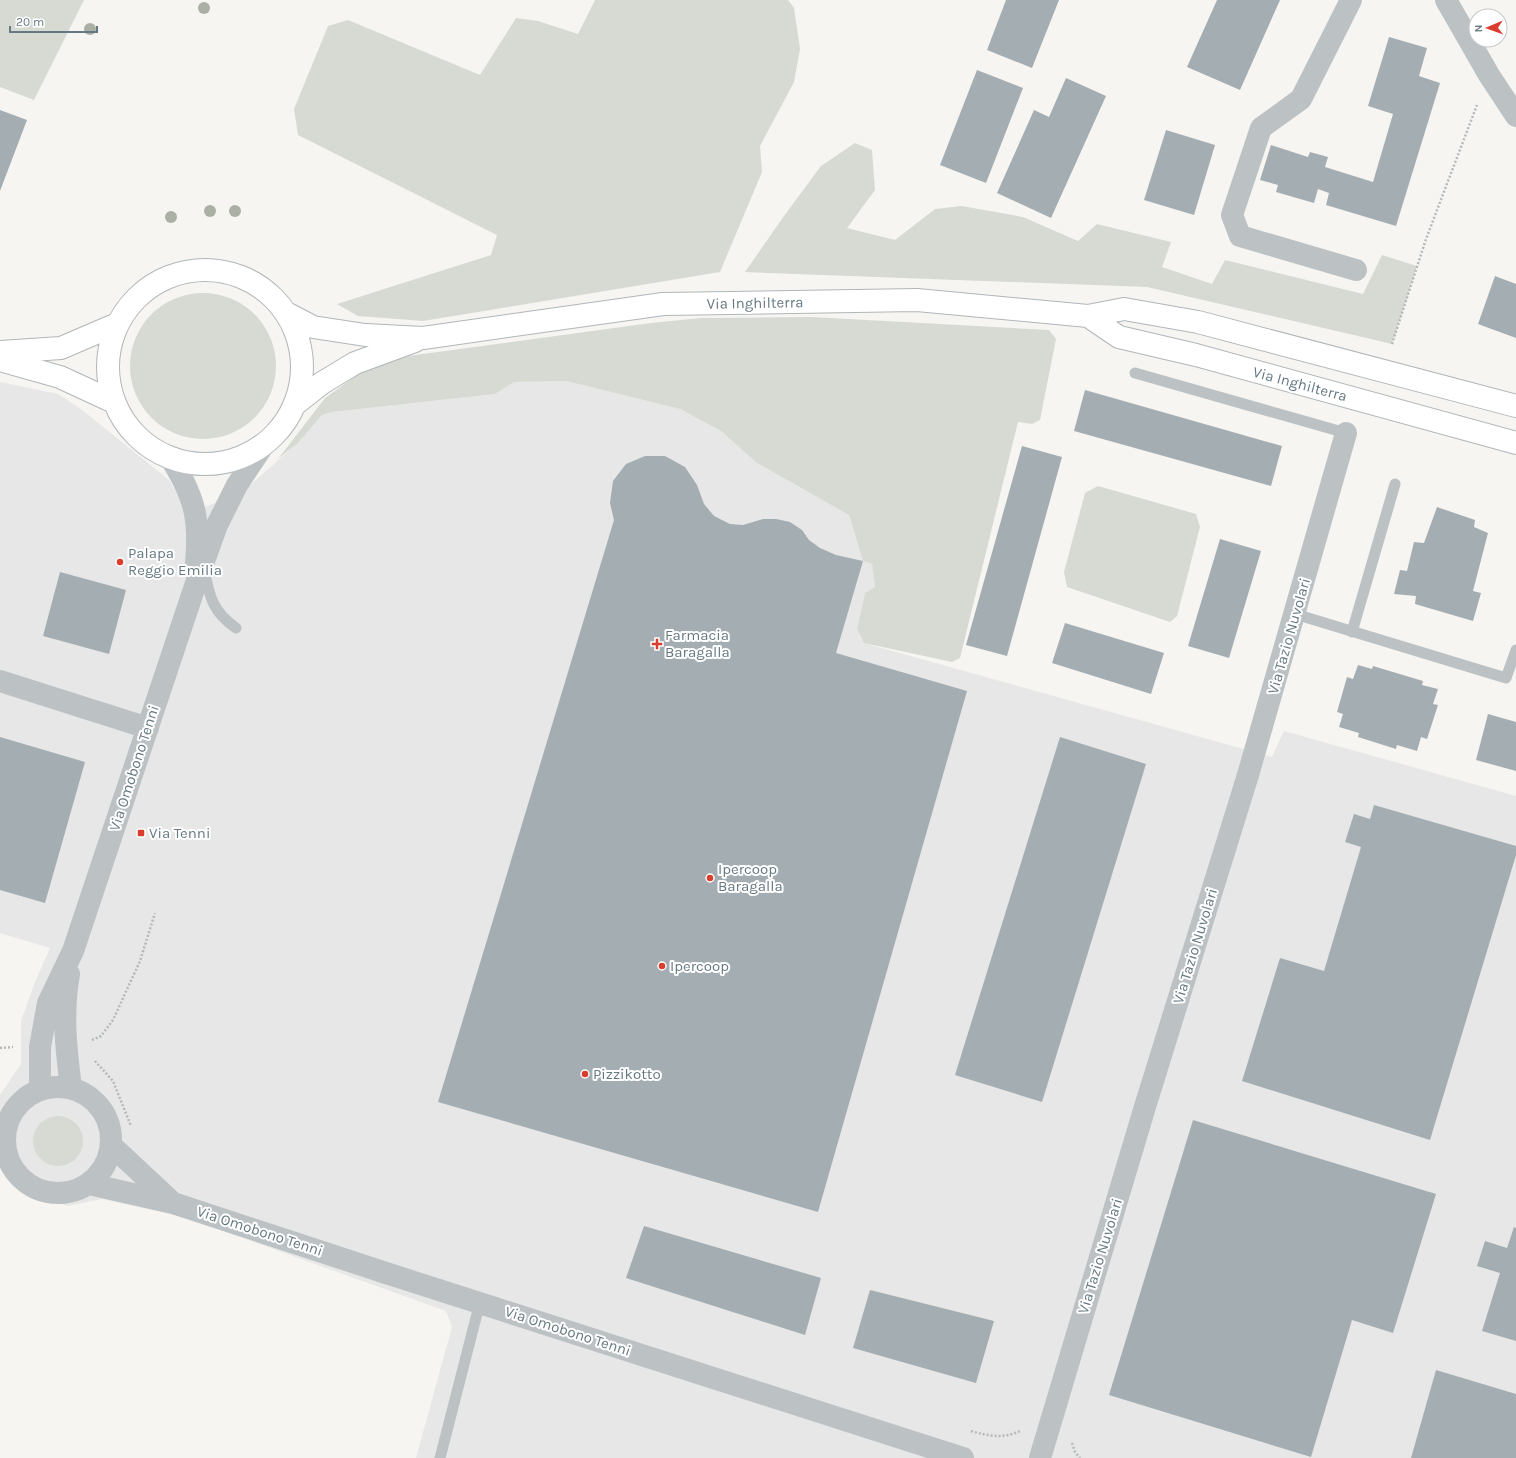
<svg xmlns="http://www.w3.org/2000/svg" width="1516" height="1458" viewBox="0 0 1516 1458" font-family="Karla,sans-serif">
  <style>
    .built { fill: #e6e7e6 }
    .green { fill: #d6dad2 }
    .building { fill: #a4aeb2 }
    .lines { fill: none; stroke-linecap: round; stroke-linejoin: round }
    .primary-casing { stroke: #b0b6b9; stroke-width: 24 }
    .path { stroke: #b5b9bb; stroke-width: 2.5; stroke-dasharray: 2 2; stroke-linecap: butt }
    .lane { stroke: #bcc2c4; stroke-width: 11 }
    .street { stroke: #bcc2c4; stroke-width: 22 }
    .primary { stroke: #fff; stroke-width: 22 }
    .tree { fill: #aab1a4 }
    .poi-dot { fill: #da3d2e; stroke: #fff; stroke-width: 1.5 }
    .labels { text-anchor: middle; stroke-width: 4; stroke-linejoin: round; paint-order: stroke }
    .street-label { font-size: 15px; fill: #667982; stroke: #fff }
    .poi-label { font-size: 15px; fill: #667982; stroke: #fff; text-anchor: start }
  </style>
  <rect width="100%" height="100%" fill="#f6f5f2"/>
  <!-- built -->
  <path class="built" d="M566,381L680,409L721,431L757,463L849,515L863,561L872,564L875,587L865,593L857,629L864,643L1272,757L1284,731L1516,796V1458H416L452,1327L446,1311L184,1217L102,1199L67,1206L12,1185L0,1164V1095L21,1064V1021L35,982L50,948L0,933V382L58,394L81,409L169,480L189,514L243,491L298,443L322,415L332,412L495,394L514,382Z"/>
  <!-- green -->
  <path class="green" d="M0,0H84L34,100L0,87Z
    M595,0H788L794,8L800,49L794,82L760,146L762,172L720,272L423,321L358,316L337,304L491,255L497,235L298,135L294,109L328,26L348,20L480,75L516,18L538,21L578,34Z
    M855,143L872,150L875,190L847,228L895,240L935,209L962,206L1023,217L1078,241L1097,224L1171,242L1162,267L1212,284L1225,260L1363,294L1382,255L1417,266L1392,344L1147,287L745,272L784,216L821,166Z
    M130 366a73 73 0 1 1 146 0a73 73 0 1 1-146 0Z
    M812,317L1049,330L1056,339L1040,420L1032,424L1018,422L960,658L952,662L864,643L857,629L865,593L875,587L872,564L863,561L849,515L757,463L721,431L680,409L566,381L514,382L495,394L332,412L322,415L298,443L278,459L325,398L360,373L393,358L651,323L701,318Z
    M1098,486L1196,514L1200,527L1177,616L1170,622L1067,587L1064,572L1085,493Z
    M33 1141a25 25 0 1 1 50 0a25 25 0 1 1-50 0Z"/>
  <!-- building -->
  <path class="building" d="M1006,0H1059L1032,68L987,50Z
    M1217,0H1280L1240,90L1187,67Z
    M1389,37L1427,48L1419,76L1440,83L1396,226L1326,205L1329,193L1318,189L1314,203L1276,192L1278,185L1260,180L1271,145L1308,157L1310,152L1328,157L1325,167L1373,182L1393,114L1368,106Z
    M977,70L1023,88L986,183L940,165Z
    M1066,78L1106,96L1051,218L997,193L1034,110L1049,117Z
    M0,110L27,120L0,191Z
    M1166,130L1215,145L1194,215L1144,200Z
    M1495,276L1516,284V338L1478,324Z
    M1085,390L1282,446L1271,486L1074,431Z
    M1022,446L1062,457L1007,656L966,645Z
    M645,456H665L685,467L697,485L704,504L714,516L730,524L743,525L763,519H776L790,522L802,530L809,540L820,548L836,555L863,561L836,653L967,691L818,1212L438,1102L614,520L610,503L613,481L626,464Z
    M1437,507L1475,520L1474,527L1488,533L1473,591L1481,593L1473,621L1415,604L1416,596L1394,594L1400,570L1407,571L1414,542L1424,543Z
    M1220,539L1261,551L1229,658L1188,646Z
    M60,572L126,590L109,654L43,636Z
    M1065,623L1164,653L1151,694L1052,663Z
    M1358,665L1372,669L1373,666L1423,681L1422,685L1438,689L1433,704L1438,705L1427,739L1421,737L1417,751L1397,745L1396,749L1358,737L1359,733L1339,727L1343,714L1337,712L1347,677L1353,679Z
    M1488,714L1516,722V771L1476,760Z
    M0,737L85,762L45,903L0,890Z
    M1060,737L1146,764L1042,1102L955,1075Z
    M1374,805L1516,846V855L1430,1140L1242,1081L1280,958L1324,971L1361,847L1345,842L1354,814L1370,819Z
    M1193,1120L1436,1194L1393,1333L1352,1320L1311,1457L1109,1395Z
    M644,1226L821,1278L805,1335L626,1278Z
    M1514,1227L1516,1228V1341L1482,1331L1500,1273L1477,1266L1485,1241L1507,1248Z
    M870,1290L994,1321L976,1383L853,1348Z
    M1436,1370L1516,1394V1458H1411Z"/>
  <g class="lines">
    <defs>
      <path id="primary" d="M108 367a97 97 0 1 1 194 0a97 97 0 1 1-194 0Z
        M286,313L313,327L365,335L423,338L663,304L917,300L1088,316L1124,309L1198,322L1516,406
        M1088,316L1119,337L1196,355L1516,443
        M0,352L61,348L117,324
        M0,360L60,377L114,402
        M294,405L322,383L355,363L415,341"/>
    </defs>
    <!-- primary casing -->
    <use href="#primary" class="primary-casing"/>
    <!-- path -->
    <path class="path" d="M1392,344L1426,239L1477,105
      M92,1040L101,1036L113,1020L140,961L155,913
      M0,1048L13,1047
      M95,1061L113,1081L131,1126
      M971,1431C988,1436 1004,1439 1020,1431
      M1072,1443L1075,1452L1080,1458"/>
    <!-- lane -->
    <path class="lane" d="M1135,373L1346,433
      M205,572C209,597 214,613 236,628
      M1295,614L1506,678L1516,650
      M1352,632L1395,484
      M440,1458L480,1302"/>
    <!-- street -->
    <path class="street" d="M1351,0L1301,99L1261,128L1232,215L1240,236L1356,270
      M1446,0L1489,75L1516,116
      M171,459C195,498 200,518 196,564
      M0,681L148,728
      M69,974C62,1014 66,1048 71,1088
      M5 1140a53 53 0 1 1 106 0a53 53 0 1 1-106 0Z
      M40,1089V1047L48,1003L73,951L195,586L217,525L237,485L263,446
      M112,1146L171,1201
      M89,1184L173,1203L386,1273L963,1458
      M1040,1458L1144,1110L1248,775L1346,433"/>
    <!-- primary -->
    <use href="#primary" class="primary"/>
  </g>
  <!-- trees -->
  <g class="tree">
    <circle cx="204" cy="8" r="6"/>
    <circle cx="90" cy="29" r="6"/>
    <circle cx="210" cy="211" r="6"/>
    <circle cx="235" cy="211" r="6"/>
    <circle cx="171" cy="217" r="6"/>
  </g>
  <!-- markers -->
  <g class="poi-dot">
    <circle cx="120" cy="562" r="4"/>
    <path d="M655 638h4v4h4v4h-4v4h-4v-4h-4v-4h4z"/>
    <rect x="137" y="829" width="8" height="8" rx="2"/>
    <circle cx="710" cy="878" r="4"/>
    <circle cx="662" cy="966" r="4"/>
    <circle cx="585" cy="1074" r="4"/>
  </g>
  <g class="labels">
    <!-- street labels -->
    <g class="street-label">
      <text transform="translate(755 303) rotate(-1)" y="5">Via Inghilterra</text>
      <text transform="translate(1300 384) rotate(15)" y="5">Via Inghilterra</text>
      <text transform="translate(1289 636) rotate(-74)" y="5">Via Tazio Nuvolari</text>
      <text transform="translate(134 768) rotate(-72)" y="5">Via Omobono Tenni</text>
      <text transform="translate(1195 946) rotate(-73)" y="5">Via Tazio Nuvolari</text>
      <text transform="translate(260 1231) rotate(18)" y="5">Via Omobono Tenni</text>
      <text transform="translate(1100 1256) rotate(-73)" y="5">Via Tazio Nuvolari</text>
      <text transform="translate(568 1331) rotate(18)" y="5">Via Omobono Tenni</text>
    </g>
    <!-- poi labels -->
    <g class="poi-label">
      <text x="128" y="558">Palapa<tspan x="128" dy="17">Reggio Emilia</tspan></text>
      <text x="665" y="640">Farmacia<tspan x="665" dy="17">Baragalla</tspan></text>
      <text x="149" y="838">Via Tenni</text>
      <text x="718" y="874">Ipercoop<tspan x="718" dy="17">Baragalla</tspan></text>
      <text x="670" y="971">Ipercoop</text>
      <text x="593" y="1079">Pizzikotto</text>
    </g>
  </g>
  <!-- north arrow -->
  <g transform="translate(1488 28) rotate(268)"><circle r="19" fill="#ffffff" stroke="#c2c9cd"/>
  <path d="M0-3L7 15L0 10L-7 15Z" fill="#da3d2e"/>
  <text y="-6" font-size="11" font-weight="bold" text-anchor="middle" fill="#667982">N</text>
  </g>
  <!-- scale -->
  <path d="M10 26v6h87v-6" fill="none" stroke="#667982" stroke-width="2"/>
  <text x="16" y="26" font-size="12" fill="#667982" stroke="#ffffff" stroke-width="3" paint-order="stroke">20 m</text>
</svg>
